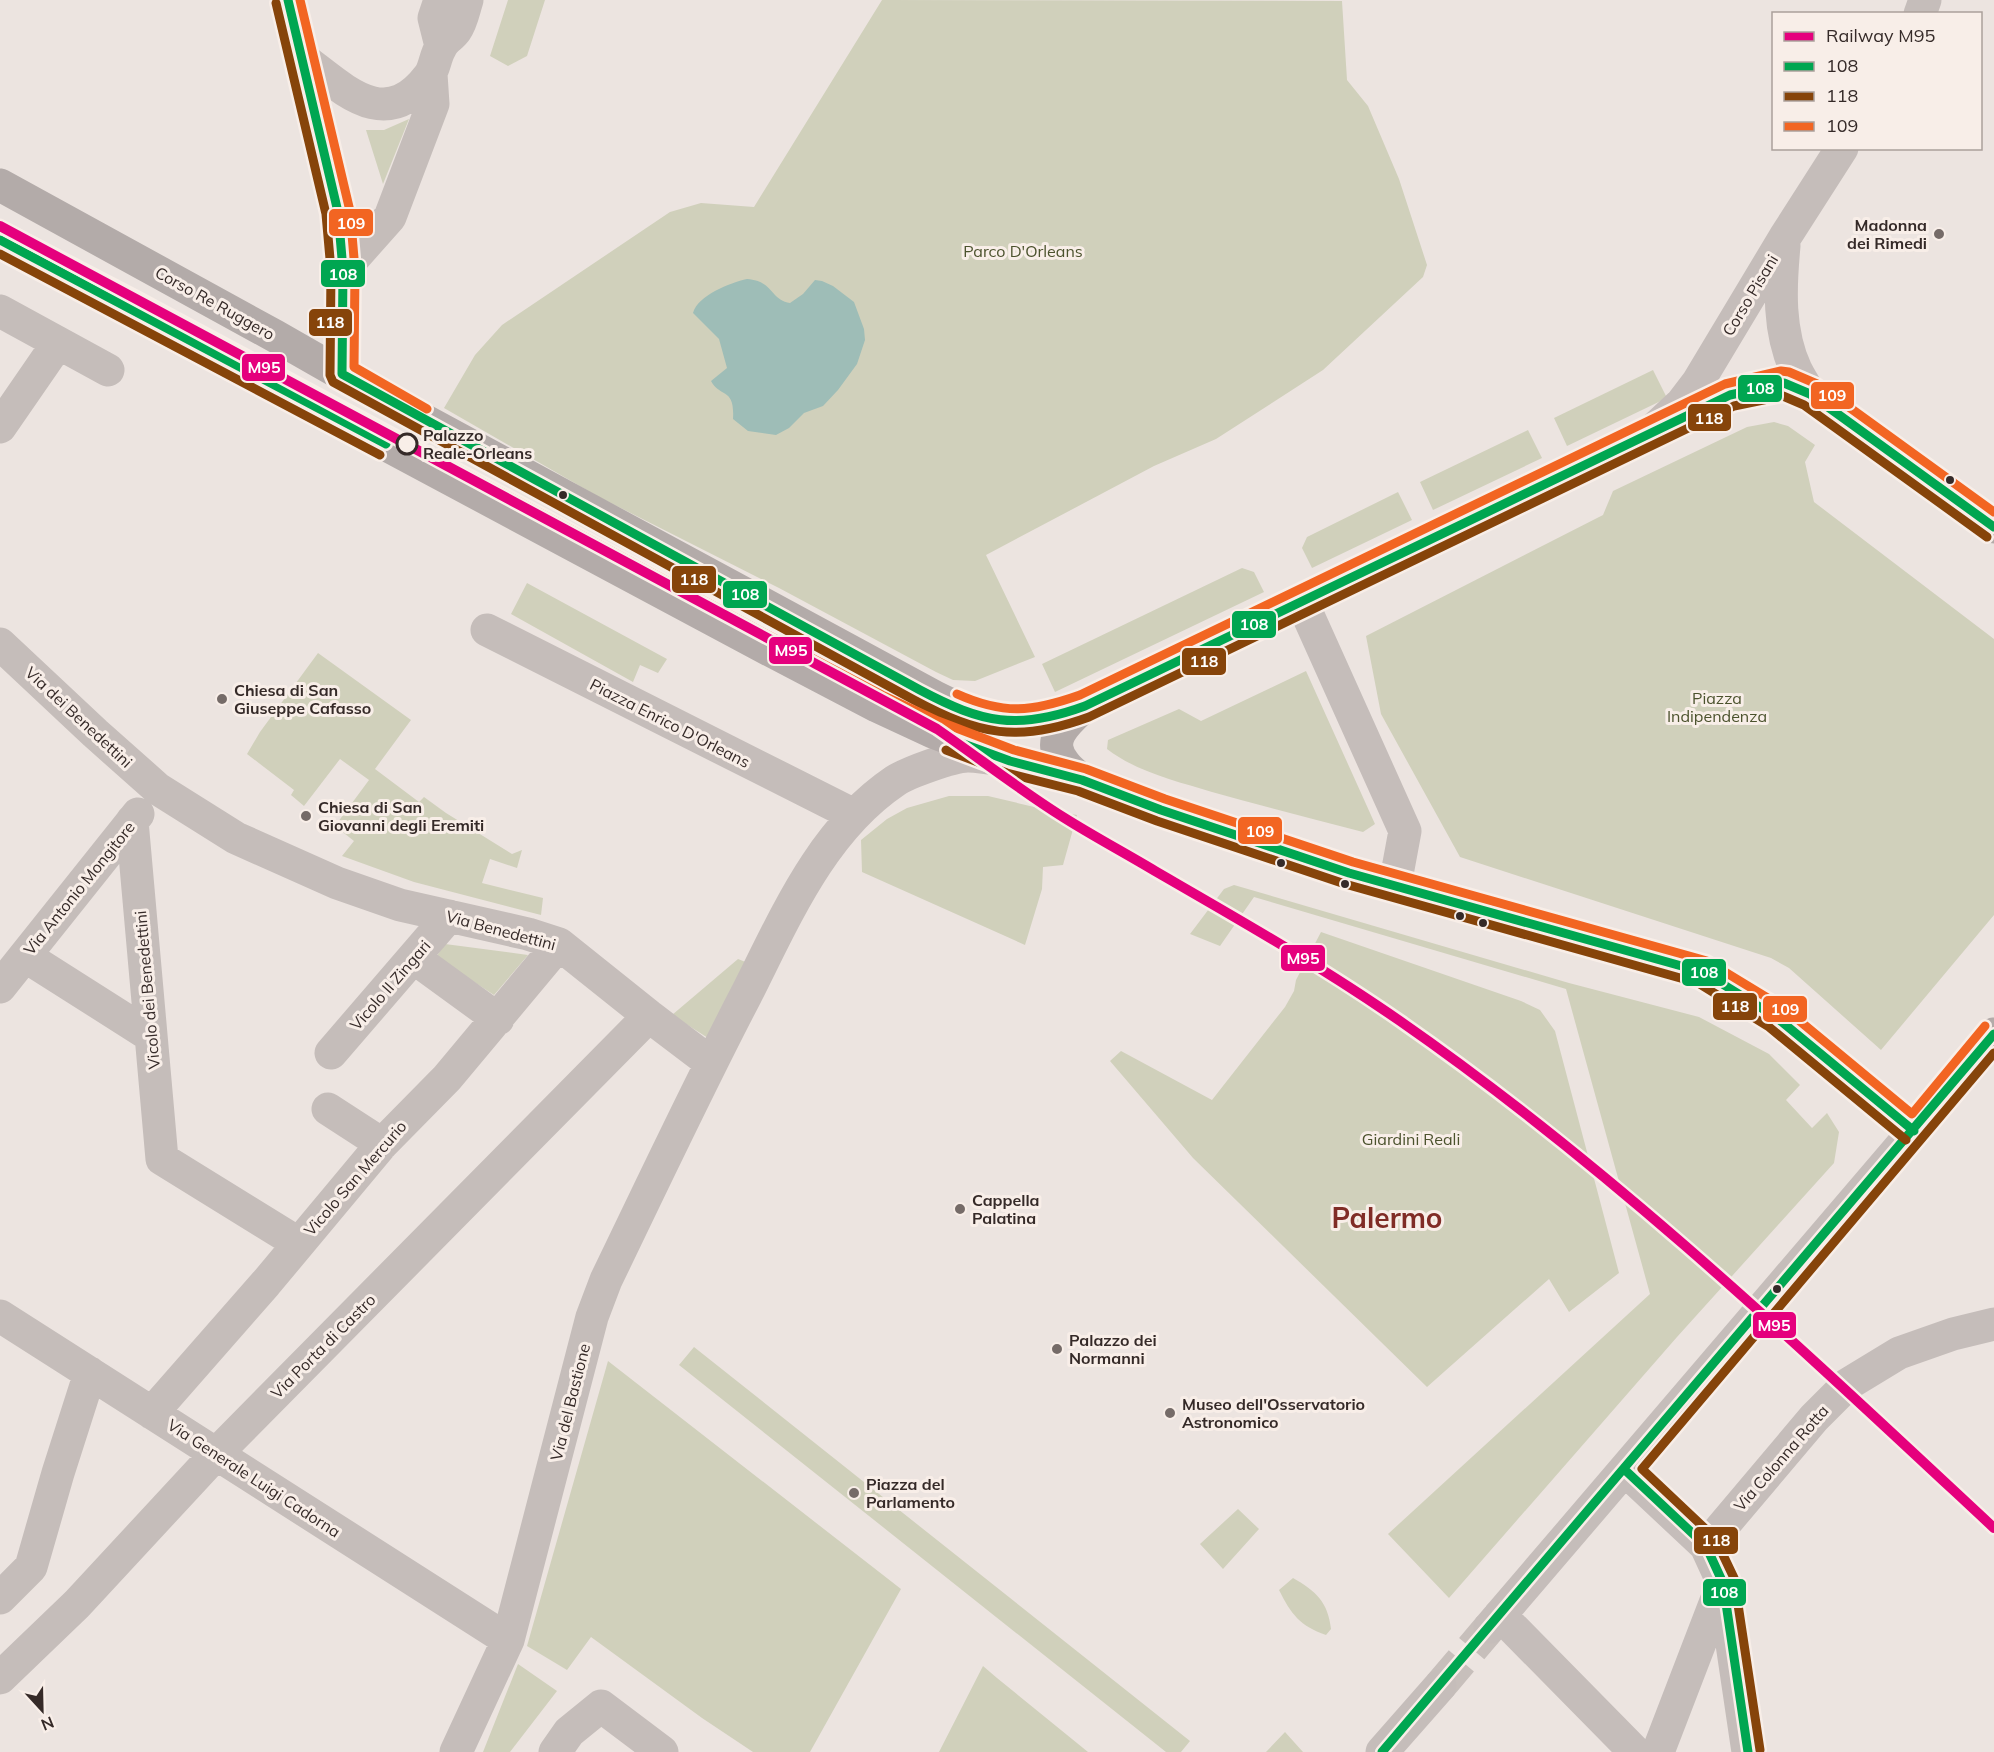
<svg xmlns="http://www.w3.org/2000/svg" width="1994" height="1752" viewBox="0 0 1994 1752" font-family="Mulish,sans-serif">
  <style>
    .green { fill: #d0d0bb }
    .water { fill: #9ebdb7 }
    .lines { fill: none; stroke-linecap: round; stroke-linejoin: round }
    .minor-tunnel { stroke: #c7bfbb; stroke-width: 33; stroke-dasharray: 33 16; stroke-linecap: butt }
    .minor { stroke: #c5bdba; stroke-width: 33 }
    .major { stroke: #b3aba9; stroke-width: 33 }
    .bus-1-casing { stroke: #f8eee8; stroke-width: 14 }
    .bus-2-casing { stroke: #f8eee8; stroke-width: 14 }
    .bus-3-casing { stroke: #f8eee8; stroke-width: 14 }
    .bus-1 { stroke: #00a651; stroke-width: 9 }
    .bus-2 { stroke: #86440a; stroke-width: 9 }
    .bus-3 { stroke: #f26522; stroke-width: 9 }
    .rail-1-casing { stroke: #f8eee8; stroke-width: 15 }
    .rail-1 { stroke: #e5007d; stroke-width: 10 }
    .poi-dot { fill: #756b68; stroke: #f8eee8; stroke-width: 2 }
    .stop-dot { fill: #f8eee8; stroke: #352a28; stroke-width: 3 }
    .bus-dot { fill: #352a28; stroke: #f8eee8; stroke-width: 2 }
    .labels { text-anchor: middle; stroke-width: 6; stroke-linejoin: round; paint-order: stroke }
    .poi-label { font-size: 16px; font-weight: bold; fill: #352a28; stroke: #f8eee8; text-anchor: start }
    .park-label { font-size: 16px; fill: #4b522d; stroke: #f8eee8 }
    .street-label { font-size: 16px; fill: #352a28; stroke: #f8eee8 }
    .stop-label { font-size: 16px; font-weight: bold; fill: #352a28; stroke: #f8eee8; text-anchor: start }
    .town-label { font-size: 28px; font-weight: bold; fill: #802c26; stroke: #f8eee8 }
    .line-badge { stroke: #f8eee8; stroke-width: 2 }
    .badge-label { font-size: 16px; text-anchor: middle; font-weight: bold; fill: #fff }
  </style>
  <rect width="100%" height="100%" fill="#ece4e0"/>
  <!-- green -->
  <path class="green" d="M508,0H545L527,56L508,66L490,56Z
    M882,0L1342,1L1347,80L1368,106L1399,179L1427,265L1423,277L1323,370L1216,439L1154,466L986,555L1035,657L975,681L953,680L936,672L779,588L599,497L444,408L475,355L502,325L670,212L701,203L754,207Z
    M409,119L383,184L366,130H384Z
    M1653,370L1667,398L1567,446L1554,418Z
    M1774,422L1788,426L1815,445L1805,462L1814,502L1994,639V915L1881,1050L1789,968L1771,958L1460,857L1381,714L1366,636L1603,515L1613,491L1747,427Z
    M1528,430L1542,458L1433,510L1420,482Z
    M1398,492L1412,520L1312,568L1302,548L1307,537Z
    M1242,568L1254,572L1264,592L1055,692L1042,664Z
    M527,583L667,659L658,673L640,665L633,682L511,614Z
    M318,653L411,720L375,769L419,802L424,797L446,813L512,854L522,850L517,868L490,859L482,883L543,898L541,915L414,882L342,856L354,841L335,826L369,780L340,759L304,806L291,795L294,790L247,754L260,732Z
    M1306,671L1375,824L1363,832C1313,819 1262,806 1212,792C1176,781 1137,772 1107,749L1108,740L1179,709L1201,721Z
    M949,796H988L1047,810L1077,815L1063,865L1043,867L1042,889L1025,945L862,872L861,840L887,819L907,808Z
    M1234,885L1569,983L1699,1017L1769,1054L1800,1085L1786,1100L1812,1128L1827,1113L1839,1132L1834,1163L1677,1337L1449,1598L1388,1534L1650,1294L1566,989L1254,897L1220,946L1190,934L1224,889Z
    M1321,932L1521,1001L1540,1010L1555,1031L1619,1273L1569,1312L1549,1279L1427,1387L1193,1158L1110,1061L1121,1051L1212,1100L1285,1007L1294,991L1296,980Z
    M445,944L528,955L494,995L436,957Z
    M738,959L748,963L708,1038L672,1015Z
    M694,1347L1190,1741L1181,1752H1166L679,1365Z
    M608,1361L901,1589L810,1752H753L702,1718L591,1637L567,1670L527,1646Z
    M1238,1509L1259,1529L1223,1569L1200,1544Z
    M1293,1578C1316,1591 1328,1602 1331,1629L1326,1635C1300,1626 1291,1614 1279,1590Z
    M518,1664L557,1691L510,1752H483Z
    M983,1666L997,1678L1088,1752H939Z
    M1285,1732L1303,1752H1266Z"/>
  <!-- water -->
  <path class="water" d="M747,279C774,281 770,300 790,303L803,294L815,280L822,281L833,286L854,302L864,329L865,340L857,364L838,390L823,406L804,413L789,428L776,435L748,431L733,419C735,387 720,398 711,381L727,368L719,339L693,313C698,295 730,283 747,279Z"/>
  <g class="lines">
    <!-- minor-tunnel -->
    <path class="minor-tunnel" d="M1440,1686L1490,1627"/>
    <!-- minor -->
    <path class="minor" d="M440,0L434,18L441,46
      M1920,14L1925,0
      M302,58C344,89 385,134 429,76C435,68 435,56 441,47C444,40 452,36 456,30C462,22 464,9 467,0
      M1784,246C1780,288 1778,331 1796,370C1800,378 1805,386 1810,394
      M343,270L390,217L433,104L431,74
      M0,311L108,370
      M0,427L58,343
      M1653,430L1682,403L1698,382L1785,237L1842,148
      M1302,602L1405,831L1395,885
      M487,630L854,815
      M0,644L95,733L158,789L236,838L337,883L400,905L528,934L559,944L649,1016L711,1063
      M132,821L162,1159L298,1243
      M25,956L151,1036
      M414,958L498,1019
      M0,987L138,814
      M331,1053L449,916
      M328,1109L382,1144
      M0,1316L508,1640
      M152,1413L266,1283L382,1144L447,1078L559,944
      M1625,1470L1706,1546L1723,1583L1748,1752
      M1706,1546L1814,1418L1848,1384L1899,1353L1953,1334L1994,1324
      M0,1598L31,1567L58,1473L90,1373
      M1500,1615L1635,1752
      M1490,1627L1914,1131
      M0,1678L77,1604L216,1454L649,1016
      M456,1752L508,1640L592,1317L606,1280C652,1185 697,1089 746,995C785,918 821,831 895,781C907,773 953,756 968,756C978,756 989,758 999,760
      M555,1752L569,1732L601,1706L662,1752
      M1382,1752L1440,1686
      M1658,1752L1723,1583"/>
    <!-- major -->
    <path class="major" d="M288,0L338,212L343,270L342,374
      M0,185L275,336L394,404L935,697C949,704 963,711 978,716C1013,728 1051,719 1085,706L1730,395L1784,383L1810,394L1994,527
      M0,240L129,307L762,646L877,706L933,732L1010,761L1082,780L1161,810L1349,873L1703,972L1776,1017L1914,1131L1994,1034
      M1082,780C1076,775 1069,770 1064,763C1045,739 1067,722 1084,706"/>
    <defs>
      <path id="bus-1" d="M288,0L338,212L343,270L342,374L920,690C982,723 1017,731 1085,706L1730,395L1784,383L1810,394L1994,527
        M0,240L386,444
        M950,739L1010,761L1082,780L1161,810L1349,873L1703,972L1776,1017L1914,1131
        M1625,1470L1706,1546L1723,1583L1748,1752
        M1382,1752L1994,1034"/>
      <path id="bus-2" d="M276,3L326,214L331,270L330,375L333,382L914,700C979,735 1018,743 1089,717L1734,406L1783,396L1804,405L1987,537
        M0,254L380,455
        M946,750L1007,773L1078,791L1157,821L1345,884L1698,983L1769,1027L1906,1140
        M1760,1750L1734,1578L1715,1538L1642,1469L1994,1053"/>
      <path id="bus-3" d="M300,0L350,211L355,270L354,367L427,409
        M6,229L135,296L768,635L882,695L938,721L1014,750L1086,769L1165,799L1353,862L1707,961L1784,1008L1912,1114L1985,1026
        M957,694C1004,715 1032,712 1080,695L1725,384L1781,371L1789,372L1817,384L1994,512"/>
    </defs>
    <!-- bus-1 casing -->
    <use href="#bus-1" class="bus-1-casing"/>
    <!-- bus-2 casing -->
    <use href="#bus-2" class="bus-2-casing"/>
    <!-- bus-3 casing -->
    <use href="#bus-3" class="bus-3-casing"/>
    <!-- bus-1 -->
    <use href="#bus-1" class="bus-1"/>
    <!-- bus-2 -->
    <use href="#bus-2" class="bus-2"/>
    <!-- bus-3 -->
    <use href="#bus-3" class="bus-3"/>
    <defs>
      <path id="rail-1" d="M0,226L937,729C979,758 1020,790 1063,817C1093,836 1125,853 1155,871C1238,919 1321,966 1400,1021C1613,1169 1805,1352 1994,1528"/>
    </defs>
    <!-- rail-1 casing -->
    <use href="#rail-1" class="rail-1-casing"/>
    <!-- rail-1 -->
    <use href="#rail-1" class="rail-1"/>
  </g>
  <!-- markers -->
  <g class="poi-dot">
    <circle cx="1939" cy="234" r="6"/>
    <circle cx="222" cy="699" r="6"/>
    <circle cx="306" cy="816" r="6"/>
    <circle cx="960" cy="1209" r="6"/>
    <circle cx="1057" cy="1349" r="6"/>
    <circle cx="1170" cy="1413" r="6"/>
    <circle cx="854" cy="1493" r="6"/>
  </g>
  <circle class="stop-dot" cx="407" cy="444" r="10"/>
  <g class="bus-dot">
    <circle cx="1950" cy="480" r="5"/>
    <circle cx="563" cy="495" r="5"/>
    <circle cx="1281" cy="863" r="5"/>
    <circle cx="1345" cy="884" r="5"/>
    <circle cx="1460" cy="916" r="5"/>
    <circle cx="1483" cy="923" r="5"/>
    <circle cx="1777" cy="1289" r="5"/>
  </g>
  <g class="labels">
    <!-- poi labels -->
    <g class="poi-label">
      <text x="1927" y="231" text-anchor="end">Madonna<tspan x="1927" dy="18">dei Rimedi</tspan></text>
      <text x="234" y="696">Chiesa di San<tspan x="234" dy="18">Giuseppe Cafasso</tspan></text>
      <text x="318" y="813">Chiesa di San<tspan x="318" dy="18">Giovanni degli Eremiti</tspan></text>
      <text x="972" y="1206">Cappella<tspan x="972" dy="18">Palatina</tspan></text>
      <text x="1069" y="1346">Palazzo dei<tspan x="1069" dy="18">Normanni</tspan></text>
      <text x="1182" y="1410">Museo dell'Osservatorio<tspan x="1182" dy="18">Astronomico</tspan></text>
      <text x="866" y="1490">Piazza del<tspan x="866" dy="18">Parlamento</tspan></text>
    </g>
    <!-- park labels -->
    <g class="park-label">
      <text x="1023" y="257">Parco D'Orleans</text>
      <text x="1717" y="704">Piazza<tspan x="1717" dy="18">Indipendenza</tspan></text>
      <text x="1411" y="1145">Giardini Reali</text>
    </g>
    <!-- street labels -->
    <g class="street-label">
      <text transform="translate(1750 295) rotate(-59)" y="6">Corso Pisani</text>
      <text transform="translate(215 303) rotate(29)" y="6">Corso Re Ruggero</text>
      <text transform="translate(79 717) rotate(43)" y="6">Via dei Benedettini</text>
      <text transform="translate(670 723) rotate(27)" y="6">Piazza Enrico D'Orleans</text>
      <text transform="translate(79 888) rotate(-51)" y="6">Via Antonio Mongitore</text>
      <text transform="translate(501 930) rotate(15)" y="6">Via Benedettini</text>
      <text transform="translate(390 985) rotate(-49)" y="6">Vicolo II Zingari</text>
      <text transform="translate(147 990) rotate(-95)" y="6">Vicolo dei Benedettini</text>
      <text transform="translate(355 1178) rotate(-49)" y="6">Vicolo San Mercurio</text>
      <text transform="translate(323 1346) rotate(-45)" y="6">Via Porta di Castro</text>
      <text transform="translate(570 1402) rotate(-76)" y="6">Via del Bastione</text>
      <text transform="translate(1781 1458) rotate(-49)" y="6">Via Colonna Rotta</text>
      <text transform="translate(254 1478) rotate(33)" y="6">Via Generale Luigi Cadorna</text>
    </g>
    <!-- stop labels -->
    <g class="stop-label">
      <text x="423" y="441">Palazzo<tspan x="423" dy="18">Reale-Orleans</tspan></text>
    </g>
    <!-- town labels -->
    <g class="town-label">
      <text x="1387" y="1228">Palermo</text>
    </g>
  </g>
  <g class="line-badge">
    <rect x="328" y="208" width="46" height="29" rx="6" fill="#f26522"/>
    <rect x="320" y="259" width="46" height="29" rx="6" fill="#00a651"/>
    <rect x="308" y="308" width="45" height="29" rx="6" fill="#86440a"/>
    <rect x="241" y="353" width="45" height="29" rx="6" fill="#e5007d"/>
    <rect x="1737" y="374" width="46" height="29" rx="6" fill="#00a651"/>
    <rect x="1810" y="381" width="45" height="29" rx="6" fill="#f26522"/>
    <rect x="1687" y="403" width="45" height="29" rx="6" fill="#86440a"/>
    <rect x="671" y="565" width="46" height="29" rx="6" fill="#86440a"/>
    <rect x="722" y="580" width="46" height="29" rx="6" fill="#00a651"/>
    <rect x="1231" y="610" width="46" height="29" rx="6" fill="#00a651"/>
    <rect x="768" y="636" width="45" height="29" rx="6" fill="#e5007d"/>
    <rect x="1181" y="647" width="46" height="29" rx="6" fill="#86440a"/>
    <rect x="1237" y="816" width="46" height="29" rx="6" fill="#f26522"/>
    <rect x="1280" y="944" width="46" height="28" rx="6" fill="#e5007d"/>
    <rect x="1681" y="958" width="46" height="29" rx="6" fill="#00a651"/>
    <rect x="1712" y="992" width="46" height="29" rx="6" fill="#86440a"/>
    <rect x="1762" y="995" width="46" height="28" rx="6" fill="#f26522"/>
    <rect x="1752" y="1311" width="45" height="28" rx="6" fill="#e5007d"/>
    <rect x="1693" y="1526" width="46" height="29" rx="6" fill="#86440a"/>
    <rect x="1702" y="1578" width="45" height="29" rx="6" fill="#00a651"/>
  </g>
  <g class="badge-label">
    <text x="351" y="229">109</text>
    <text x="343" y="280">108</text>
    <text x="330" y="328">118</text>
    <text x="264" y="373">M95</text>
    <text x="1760" y="394">108</text>
    <text x="1832" y="401">109</text>
    <text x="1709" y="424">118</text>
    <text x="694" y="585">118</text>
    <text x="745" y="600">108</text>
    <text x="1254" y="630">108</text>
    <text x="791" y="656">M95</text>
    <text x="1204" y="667">118</text>
    <text x="1260" y="837">109</text>
    <text x="1303" y="964">M95</text>
    <text x="1704" y="978">108</text>
    <text x="1735" y="1012">118</text>
    <text x="1785" y="1015">109</text>
    <text x="1774" y="1331">M95</text>
    <text x="1716" y="1546">118</text>
    <text x="1724" y="1598">108</text>
  </g>
  <!-- legend -->
  <rect x="1772" y="12" width="210" height="138" fill="#f8eee8" stroke="#aaa09b" stroke-width="1.5"/>
  <rect x="1784" y="32" width="30" height="9" fill="#e5007d" stroke="#aaa09b" stroke-width="1.5"/>
  <text x="1826" y="42" font-size="18" fill="#352a28">Railway M95</text>
  <rect x="1784" y="62" width="30" height="9" fill="#00a651" stroke="#aaa09b" stroke-width="1.5"/>
  <text x="1826" y="72" font-size="18" fill="#352a28">108</text>
  <rect x="1784" y="92" width="30" height="9" fill="#86440a" stroke="#aaa09b" stroke-width="1.5"/>
  <text x="1826" y="102" font-size="18" fill="#352a28">118</text>
  <rect x="1784" y="122" width="30" height="9" fill="#f26522" stroke="#aaa09b" stroke-width="1.5"/>
  <text x="1826" y="132" font-size="18" fill="#352a28">109</text>
  <!-- north arrow -->
  <g transform="translate(42 1710) rotate(158)" stroke="#f8eee8" stroke-width="4.5" paint-order="stroke">
  <path d="M0-4.5L10 22L0 15L-10 22Z" fill="#352a28"/>
  <text y="-9" font-size="16" font-weight="bold" text-anchor="middle" fill="#352a28">N</text>
  </g>
</svg>
